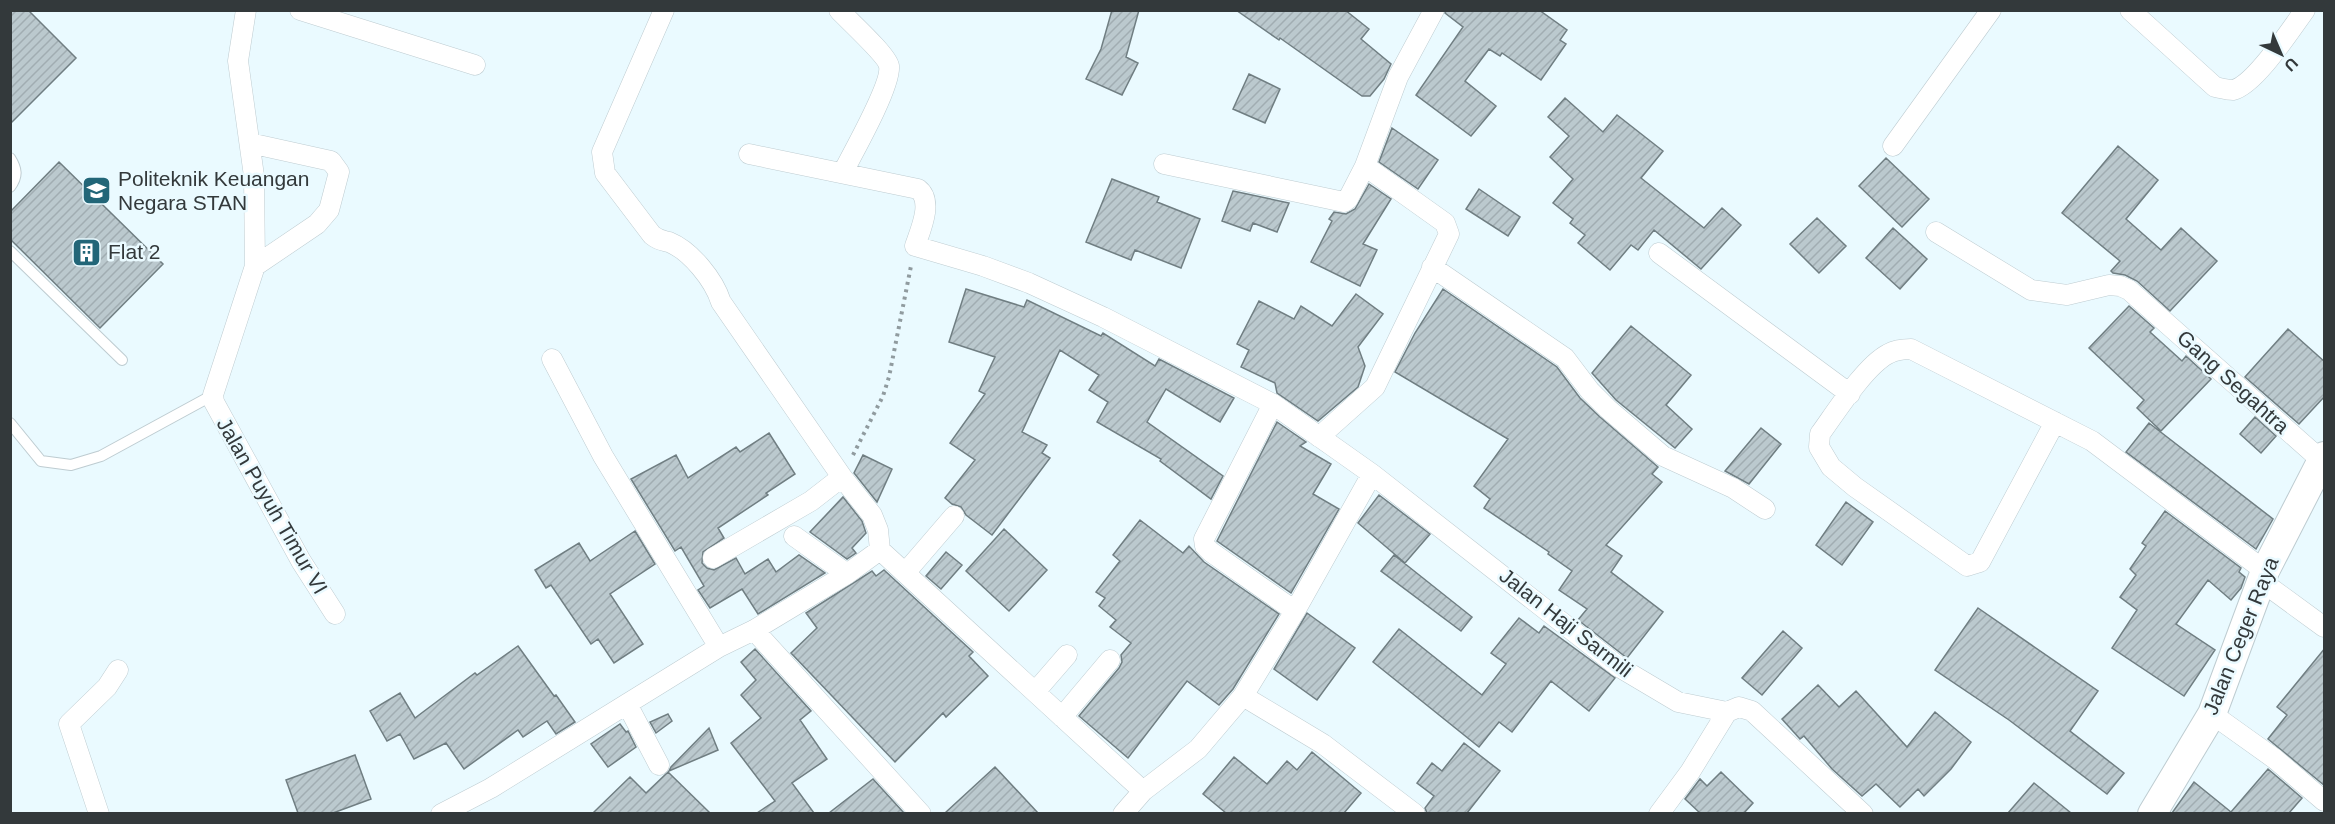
<svg xmlns="http://www.w3.org/2000/svg" width="2335" height="824" viewBox="0 0 2335 824" font-family="Arial,sans-serif">
  <style>
    .building { fill: url(#building-hatch); stroke: #707e82; stroke-width: 1.5 }
    .lines { fill: none; stroke-linecap: round; stroke-linejoin: round }
    .service-casing { stroke: #beccd1; stroke-width: 12 }
    .minor-casing { stroke: #beccd1; stroke-width: 21 }
    .secondary-casing { stroke: #beccd1; stroke-width: 30 }
    .path { stroke: #909b9f; stroke-width: 4; stroke-dasharray: 3 4.5; stroke-linecap: butt }
    .service { stroke: #fff; stroke-width: 10 }
    .minor { stroke: #fff; stroke-width: 20 }
    .secondary { stroke: #fff; stroke-width: 28 }
    .labels { text-anchor: middle; stroke-width: 5; stroke-linejoin: round; paint-order: stroke }
    .poi-label { font-size: 21px; fill: #33393b; stroke: #eafaff; text-anchor: start }
    .street-label { font-size: 21px; fill: #33393b; stroke: #eafaff }
  </style>
  <defs>
    <pattern id="building-hatch" width="6" height="6" patternUnits="userSpaceOnUse" patternTransform="scale(1.5)"><rect width="6" height="6" fill="#bbc9ce"/><path d="M-1 1l2-2M0 6l6-6M5 7l2-2" fill="none" stroke="#a1adb2"/></pattern>
  </defs>
  <rect width="100%" height="100%" fill="#eafaff"/>
  <!-- building -->
  <path class="building" d="M10,10H28L76,58L10,124Z
    M1112,10H1139L1126,57L1138,63L1122,95L1086,79L1101,49Z
    M1236,10H1345L1369,29L1361,39L1391,64L1384,79L1370,96H1362L1280,38L1279,40Z
    M1446,10H1539L1567,30L1560,40L1566,44L1541,80L1502,53L1500,56L1489,49L1465,81L1496,106L1471,136L1416,95L1463,27L1445,13Z
    M1249,74L1280,89L1265,123L1233,109Z
    M1565,98L1603,132L1617,115L1663,151L1641,178L1704,228L1722,208L1741,225L1701,269L1654,230L1638,250L1631,245L1610,270L1578,243L1585,235L1570,223L1573,219L1553,203L1573,179L1550,157L1569,136L1548,117Z
    M1392,128L1438,160L1418,189L1379,162Z
    M2118,146L2158,180L2126,219L2161,250L2181,228L2217,261L2170,311L2137,281L2125,275L2113,273L2111,271L2120,261L2062,213Z
    M1886,158L1929,199L1902,227L1859,186Z
    M59,162L163,264L100,328L10,239V212Z
    M1112,179L1159,197L1157,202L1200,219L1181,268L1135,250L1131,260L1086,242Z
    M1369,184L1391,199L1363,244L1377,250L1360,286L1311,262L1332,221L1329,219L1334,212L1346,214L1355,209Z
    M1479,189L1520,217L1508,236L1466,209Z
    M1233,191L1289,203L1277,232L1253,223L1250,231L1222,221Z
    M1817,218L1846,246L1819,273L1790,244Z
    M1893,228L1927,259L1900,289L1866,258Z
    M966,289L1024,307L1027,300L1101,336L1103,333L1155,366L1159,359L1234,398L1220,422L1166,389L1147,422L1223,476L1211,499L1160,461L1161,459L1097,422L1108,402L1089,390L1099,375L1060,350L1022,432L1047,445L1042,453L1050,458L992,535L966,515L961,507L952,504L945,498L975,460L950,443L985,394L979,391L995,357L949,342Z
    M1443,289L1557,367L1580,398L1600,417L1658,467L1652,474L1662,482L1606,545L1622,556L1611,572L1663,612L1627,658L1578,620L1587,609L1559,590L1572,571L1548,554L1549,552L1484,508L1490,499L1474,486L1508,439L1395,372L1415,333Z
    M1356,294L1383,314L1358,347L1365,366L1358,387L1318,421L1277,393L1275,383L1241,367L1249,350L1237,344L1259,301L1294,319L1301,306L1332,326Z
    M2129,306L2154,328L2150,332L2182,361L2186,356L2211,379L2161,431L2137,408L2144,400L2089,348Z
    M1631,326L1691,375L1666,405L1692,429L1675,448L1616,400L1592,373Z
    M2288,329L2325,362V396L2299,424L2245,377Z
    M2255,417L2276,436L2261,453L2240,434Z
    M1277,422L1306,442L1300,446L1331,464L1313,494L1339,509L1291,593L1217,541Z
    M2149,423L2273,519L2256,549L2126,452Z
    M1761,428L1781,444L1749,484L1725,471Z
    M769,433L795,474L766,493L768,495L718,528L724,538L703,552L702,563L707,568L714,570L736,558L745,574L768,559L776,572L799,555L825,573L758,614L742,589L710,608L698,590L704,586L681,547L675,551L631,479L676,455L688,478L736,447L740,452Z
    M863,455L892,469L877,502L854,473Z
    M1379,495L1430,534L1405,563L1358,523Z
    M843,497L862,521L866,533L852,548L856,553L847,559L810,532Z
    M1846,502L1873,522L1842,565L1816,545Z
    M2165,511L2241,568L2239,572L2245,577L2241,588L2231,600L2208,580L2176,624L2215,650L2184,696L2112,648L2137,610L2120,597L2136,575L2130,569L2146,546L2142,543Z
    M1140,520L1183,553L1189,546L1204,562L1279,614L1233,689L1219,705L1187,681L1128,758L1079,716L1119,668L1122,662L1121,655L1131,643L1110,627L1116,620L1099,606L1105,598L1096,592L1120,561L1113,555Z
    M1004,529L1047,570L1009,611L966,571Z
    M635,531L655,564L610,594L643,644L614,663L598,639L591,644L551,585L546,588L535,570L579,543L590,561Z
    M946,552L962,565L941,589L926,576Z
    M1394,555L1472,617L1461,631L1381,571Z
    M884,570L973,652L969,656L988,676L946,717L943,713L895,762L791,653L817,628L806,613L872,571L876,576Z
    M1978,608L2098,691L2070,731L2124,773L2107,794L2009,720L1935,670Z
    M1307,613L1355,648L1317,700L1274,669Z
    M1519,618L1539,633L1544,626L1615,678L1589,711L1551,681L1512,732L1499,722L1479,747L1373,662L1399,629L1482,695L1506,664L1491,653Z
    M1783,631L1802,648L1762,695L1742,678Z
    M518,646L554,696L556,695L575,722L556,734L547,721L523,737L518,730L464,769L446,743L414,759L400,734L387,741L370,711L400,693L415,718L475,673L477,675Z
    M2325,648V786L2268,739L2287,715L2277,707Z
    M755,649L811,711L800,720L827,759L792,783L814,813H757L775,801L731,743L761,718L741,695L756,680L741,662Z
    M1818,685L1839,707L1856,691L1907,747L1935,712L1971,742L1951,769L1924,796L1918,789L1900,807L1876,784L1862,796L1832,769L1804,736L1800,739L1782,719Z
    M668,714L672,721L656,733L650,722Z
    M620,724L626,732L628,731L636,747L608,767L591,744Z
    M709,728L718,750L669,771L671,767Z
    M1464,743L1500,771L1467,813H1427L1425,808L1434,796L1417,783L1432,763L1442,771Z
    M1312,752L1361,793L1344,813H1226L1203,794L1234,757L1267,784L1287,761L1297,770Z
    M355,755L371,799L333,813H298L286,780Z
    M995,767L1038,813H945Z
    M2268,769L2302,798L2289,813H2172L2194,782L2231,812Z
    M668,772L710,813H593L630,777L646,793Z
    M1721,772L1753,803L1744,813H1700L1685,799L1700,779L1707,786Z
    M873,779L904,813H829Z
    M2034,783L2071,813H2008Z"/>
  <g class="lines">
    <defs>
      <path id="service" d="M10,158C17,169 18,176 10,187
        M10,251L122,360
        M10,423L41,461L71,465L101,456L213,395"/>
      <path id="minor" d="M246,10L238,61L254,176L255,266L213,395L214,402L301,561L335,614
        M300,10L475,65
        M664,10L602,152L605,173L652,235C658,240 661,240 669,242C691,251 714,280 721,302L842,477L872,515L878,530L880,550L1143,791L1123,814
        M839,10C848,20 887,55 889,66C892,84 853,153 843,172
        M2130,10L2215,87C2220,88 2228,90 2233,90C2255,85 2291,29 2305,10
        M250,143L331,161L339,172L329,210L317,224L255,266
        M1893,146L1991,10
        M749,154L918,189C934,201 920,231 915,246L983,266L1029,283L1103,317L1273,404L1372,474L1619,667L1678,702L1727,712L1739,707L1752,711L1863,814
        M1164,164L1344,202L1348,199L1365,166L1398,77L1434,10
        M1936,232L2031,290L2067,295L2109,285L2120,286L2129,290L2321,460
        M1659,253L1850,394
        M1432,267L1565,358L1590,391L1608,409L1663,456L1733,488L1765,509
        M552,359L603,456L719,647
        M1273,404L1204,539L1205,546L1211,552L1295,611
        M2055,422L1980,562L1967,566L1855,487L1831,467L1819,447L1820,434C1836,412 1865,366 1888,354C1895,350 1902,349 1911,349L2092,441L2265,571
        M1319,437L1375,387L1449,234L1445,223L1365,166
        M794,536L847,574
        M713,558L811,501L842,477
        M905,573L954,516
        M2261,581L2324,627
        M754,630L921,814
        M1035,692L1067,655
        M1243,696L1323,744L1415,814
        M627,704L659,765
        M2212,714L2275,759L2324,801
        M1062,717L1110,660
        M1143,791L1198,749L1243,696L1295,611L1372,474
        M99,814L69,724L107,687L118,670
        M441,814L491,788L719,647L754,630L847,574L880,550
        M1659,814L1690,772L1727,712"/>
      <path id="secondary" d="M2152,814L2212,714L2265,571L2324,456"/>
    </defs>
    <!-- service casing -->
    <use href="#service" class="service-casing"/>
    <!-- minor casing -->
    <use href="#minor" class="minor-casing"/>
    <!-- secondary casing -->
    <use href="#secondary" class="secondary-casing"/>
    <!-- path -->
    <path class="path" d="M853,455L883,396L889,377L911,266"/>
    <!-- service -->
    <use href="#service" class="service"/>
    <!-- minor -->
    <use href="#minor" class="minor"/>
    <!-- secondary -->
    <use href="#secondary" class="secondary"/>
  </g>
  <!-- icons -->
  <defs>
    <symbol id="university-square" viewBox="-11 -11 22 22"><rect x="-9" y="-9" width="18" height="18" rx="4" fill="#226678" stroke="#eafaff"/><path d="M0-5L7-2L0 1L-7-2ZM-4 1L0 2.5L4 1V4Q0 6-4 4Z" fill="#fff"/></symbol>
    <symbol id="building-square" viewBox="-11 -11 22 22"><rect x="-9" y="-9" width="18" height="18" rx="4" fill="#226678" stroke="#eafaff"/><path d="M-4-6H4V6H1V3H-1V6H-4ZM-2.5-4.3h1.7v1.8h-1.7ZM.8-4.3h1.7v1.8H.8ZM-2.5-1h1.7V.8h-1.7ZM.8-1h1.7V.8H.8Z" fill="#fff"/></symbol>
  </defs>
  <g fill-rule="evenodd">
    <use href="#university-square" x="80" y="174" width="33" height="33"/>
    <use href="#building-square" x="70" y="236" width="33" height="33"/>
  </g>
  <g class="labels">
    <!-- poi labels -->
    <g class="poi-label">
      <text x="118" y="186">Politeknik Keuangan<tspan x="118" dy="24">Negara STAN</tspan></text>
      <text x="108" y="259">Flat 2</text>
    </g>
    <!-- street labels -->
    <g class="street-label">
      <text transform="translate(2233 382) rotate(42)" y="7">Gang Segahtra</text>
      <text transform="translate(272 506) rotate(60)" y="7">Jalan Puyuh Timur VI</text>
      <text transform="translate(1566 623) rotate(38)" y="7">Jalan Haji Sarmili</text>
      <text transform="translate(2241 636) rotate(-68)" y="7">Jalan Ceger Raya</text>
    </g>
  </g>
  <!-- border -->
  <rect width="2335" height="824" fill="none" stroke="#33393b" stroke-width="24"/>
  <!-- north arrow -->
  <g transform="translate(2281 54) rotate(136)" stroke="#eafaff" stroke-width="4.5" paint-order="stroke">
  <path d="M0-4.5L10 22L0 15L-10 22Z" fill="#33393b"/>
  <text y="-9" font-size="16" font-weight="bold" text-anchor="middle" fill="#33393b">U</text>
  </g>
</svg>
